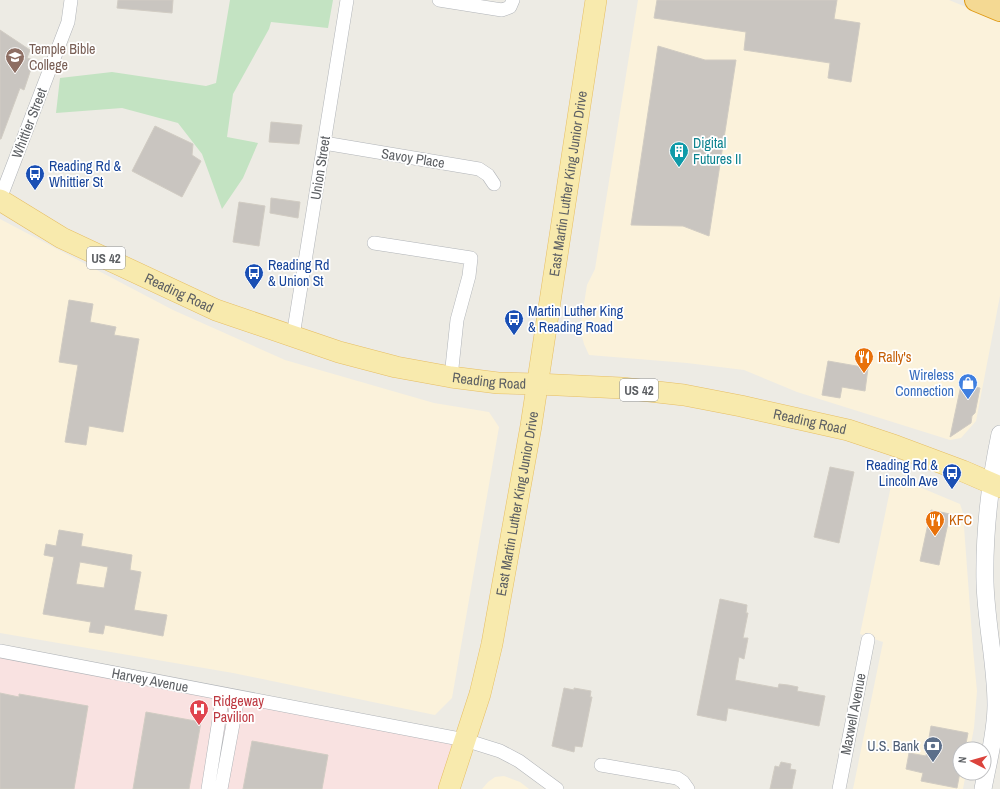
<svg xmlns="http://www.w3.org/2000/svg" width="1000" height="789" viewBox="0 0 1000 789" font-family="'Archivo Narrow',sans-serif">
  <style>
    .commercial { fill: #fbf2db }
    .medical { fill: #f9e2e1 }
    .green { fill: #c3e3c2 }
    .building { fill: #c9c5c0; stroke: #d1ccc3; fill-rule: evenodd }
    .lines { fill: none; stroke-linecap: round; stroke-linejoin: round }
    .minor-casing { stroke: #b1b4b8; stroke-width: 14 }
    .tertiary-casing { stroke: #b1b4b8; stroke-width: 18 }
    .primary-casing { stroke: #e6be64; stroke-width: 22 }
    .motorway-casing { stroke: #df9912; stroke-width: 24 }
    .minor { stroke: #fff; stroke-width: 13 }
    .tertiary { stroke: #fff; stroke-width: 17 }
    .primary { stroke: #f8eaad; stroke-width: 21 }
    .motorway { stroke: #f4d993; stroke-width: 22 }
    .labels { text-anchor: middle; stroke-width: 3.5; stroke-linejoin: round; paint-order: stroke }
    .shield { fill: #fff; stroke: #8d8f92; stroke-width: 1 }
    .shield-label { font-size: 13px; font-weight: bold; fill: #5c5f63 }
    .education-label { font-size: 14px; fill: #785e54; stroke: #fff; text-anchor: start }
    .street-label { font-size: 14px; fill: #5c5f63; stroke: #fff }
    .culture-label { font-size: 14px; fill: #0d838f; stroke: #fff; text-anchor: start }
    .transit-label { font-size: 14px; fill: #164399; stroke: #fff; text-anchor: start }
    .food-label { font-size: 14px; fill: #c56008; stroke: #fff; text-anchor: start }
    .shop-label { font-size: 14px; fill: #366cbe; stroke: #fff; text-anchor: end }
    .health-label { font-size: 14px; fill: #be3a42; stroke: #fff; text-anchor: start }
    .service-label { font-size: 14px; fill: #4e5e75; stroke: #fff; text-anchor: end }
  </style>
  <rect width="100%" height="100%" fill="#edebe4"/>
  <!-- commercial -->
  <path class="commercial" d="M638,0H949L1000,21V296L976,421L961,438L950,440L797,392L744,370L687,363L589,355L584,344L580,329L587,285L595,269Z
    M0,219L173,310L285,360L434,403L489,412L499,427L452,698L435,715L233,673L0,633Z
    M893,476L960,504L963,513L973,649L977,691L974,728L970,749H960V773H966L963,789H853L883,642L860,634Z
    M504,776L520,782L529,789H482L488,782L495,777Z"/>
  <!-- medical -->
  <path class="medical" d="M0,651L465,740L449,789H0Z"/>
  <!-- green -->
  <path class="green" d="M230,0H333L328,28L271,22L269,29L233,94L227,137L258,143L243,178L222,209L202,154L178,123L122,108L56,113L60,78L112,72L206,86L216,83Z"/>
  <!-- building -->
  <path class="building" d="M118,0H173L172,13L117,8Z
    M657,0H837L834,19L860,23L851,82L828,78L830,63L744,50L746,32L654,18Z
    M0,30L30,50L27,58L34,60L24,90L20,88L1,139H0Z
    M658,46L705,60H736L709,236L683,226L631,225Z
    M271,122L302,125L299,144L269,142Z
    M155,126L193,144L192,155L201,161L182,197L132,171Z
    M271,198L300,202L298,218L270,213Z
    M239,202L265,206L259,246L233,242Z
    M69,300L93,304L90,322L116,327L114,335L139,339L123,432L89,426L86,445L65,442L78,365L59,362Z
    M828,361L868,368L865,391L842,387L840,398L822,395Z
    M961,385L980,388L975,413L972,416L971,423L950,437Z
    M830,467L854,472L839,543L814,537Z
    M931,510L950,514L939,565L920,561Z
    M59,530L83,534L81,546L132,555L130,570L141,572L134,610L167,615L163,636L105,625L103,634L89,632L91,622L43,614L54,557L44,555L46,544L56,546ZM80,562L108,567L104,588L76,584Z
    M720,599L747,605L746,613H748L743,638H748L744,659L739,657L735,680L778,688L779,684L788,685L798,687L797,691L825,696L819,726L728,708L726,721L697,715Z
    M564,688L574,690V688L591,691L590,697H592L582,747L575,746L574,752L552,746Z
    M0,693L19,697V694L88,706L74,789H0Z
    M146,712L201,722L189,789H133Z
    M931,726L968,733L965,749H960L957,771L960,772L957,788L921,781L923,773L906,769L909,753L926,756Z
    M252,741L328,755L322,789H243Z
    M781,762L791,764L790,769L796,770L792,789H770L775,766L779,767Z"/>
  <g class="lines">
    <defs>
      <path id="minor" d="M439,0L502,10L510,7L513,0
        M324,143L479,169L488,175L494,184
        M0,199L68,22L71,0
        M374,243L471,258L469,276L457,320L451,377
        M293,336L347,0
        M0,651L465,740L500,751L519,761L557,789
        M601,765L677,778L683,782L688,789
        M208,789L223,694
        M221,789L238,697
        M839,789L868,640"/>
      <path id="tertiary" d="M983,789C988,762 996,733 996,705C996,664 986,623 985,582C984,533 990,482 1000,434"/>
      <g id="primary">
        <path id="s1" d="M0,200L62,238L216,310L339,352L396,367L451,377L498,383L537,384L622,388L684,395L741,406L848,430L896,446L963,471L1000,487"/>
        <path id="s2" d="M449,789L480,694L492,644L531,426L596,0"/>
      </g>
      <path id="motorway" d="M976,0L1000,10"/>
    </defs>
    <!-- minor casing -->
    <use href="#minor" class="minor-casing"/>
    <!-- tertiary casing -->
    <use href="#tertiary" class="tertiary-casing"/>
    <!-- primary casing -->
    <use href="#primary" class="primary-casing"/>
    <!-- motorway casing -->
    <use href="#motorway" class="motorway-casing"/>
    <!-- minor -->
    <use href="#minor" class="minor"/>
    <!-- tertiary -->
    <use href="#tertiary" class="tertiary"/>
    <!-- primary -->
    <use href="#primary" class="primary"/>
    <!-- motorway -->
    <use href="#motorway" class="motorway"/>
  </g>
  <!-- icons -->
  <defs>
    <symbol id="school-pin" viewBox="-11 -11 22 30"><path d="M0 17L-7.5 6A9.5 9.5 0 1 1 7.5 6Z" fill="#8d6e63" stroke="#fff"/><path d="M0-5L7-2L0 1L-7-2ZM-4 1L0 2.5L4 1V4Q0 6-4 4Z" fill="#fff"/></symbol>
    <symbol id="building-pin" viewBox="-11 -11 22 30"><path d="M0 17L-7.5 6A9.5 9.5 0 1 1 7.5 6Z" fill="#0f9aa8" stroke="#fff"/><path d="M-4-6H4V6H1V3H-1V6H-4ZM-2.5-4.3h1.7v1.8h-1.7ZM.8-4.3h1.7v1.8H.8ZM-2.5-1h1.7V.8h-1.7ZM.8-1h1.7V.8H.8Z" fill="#fff"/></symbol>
    <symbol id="bus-pin" viewBox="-11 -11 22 30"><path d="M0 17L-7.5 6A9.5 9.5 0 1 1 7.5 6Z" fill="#1a4fb4" stroke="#fff"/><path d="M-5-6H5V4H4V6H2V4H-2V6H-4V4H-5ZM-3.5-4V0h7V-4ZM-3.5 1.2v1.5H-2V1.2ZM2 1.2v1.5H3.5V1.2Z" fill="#fff"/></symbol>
    <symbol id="restaurant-pin" viewBox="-11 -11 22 30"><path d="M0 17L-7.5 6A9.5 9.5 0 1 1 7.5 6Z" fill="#e8710a" stroke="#fff"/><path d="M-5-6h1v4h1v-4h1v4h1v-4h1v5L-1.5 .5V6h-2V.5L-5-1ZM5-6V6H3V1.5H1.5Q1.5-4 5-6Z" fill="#fff"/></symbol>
    <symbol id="shop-pin" viewBox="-11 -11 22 30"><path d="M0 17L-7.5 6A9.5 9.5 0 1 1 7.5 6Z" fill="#3f7fe0" stroke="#fff"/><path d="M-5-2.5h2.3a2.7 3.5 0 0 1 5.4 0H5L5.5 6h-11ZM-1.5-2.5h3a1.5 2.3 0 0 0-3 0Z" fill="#fff"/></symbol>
    <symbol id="hospital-pin" viewBox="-11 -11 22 30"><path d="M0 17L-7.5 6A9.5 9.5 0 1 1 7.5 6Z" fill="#e0444e" stroke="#fff"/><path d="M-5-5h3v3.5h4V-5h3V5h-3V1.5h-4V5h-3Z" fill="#fff"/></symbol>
    <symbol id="bank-pin" viewBox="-11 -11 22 30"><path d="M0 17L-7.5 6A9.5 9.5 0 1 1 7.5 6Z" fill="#5c6f8a" stroke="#fff"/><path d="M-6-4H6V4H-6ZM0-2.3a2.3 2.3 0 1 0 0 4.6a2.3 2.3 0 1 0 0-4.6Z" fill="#fff"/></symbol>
  </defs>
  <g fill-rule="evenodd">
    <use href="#school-pin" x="4" y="46" width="22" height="30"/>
    <use href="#building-pin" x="668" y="140" width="22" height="30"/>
    <use href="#bus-pin" x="24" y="163" width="22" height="30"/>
    <use href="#bus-pin" x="243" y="262" width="22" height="30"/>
    <use href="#bus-pin" x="503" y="308" width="22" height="30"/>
    <use href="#restaurant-pin" x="853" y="346" width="22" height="30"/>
    <use href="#shop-pin" x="957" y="372" width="22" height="30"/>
    <use href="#bus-pin" x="941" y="462" width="22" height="30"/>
    <use href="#restaurant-pin" x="924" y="509" width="22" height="30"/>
    <use href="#hospital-pin" x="188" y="698" width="22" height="30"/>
    <use href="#bank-pin" x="922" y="735" width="22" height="30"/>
  </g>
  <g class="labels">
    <!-- shield labels -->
    <g class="shield">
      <rect x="87" y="247" width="38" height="22" rx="3"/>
      <rect x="620" y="379" width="38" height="22" rx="3"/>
    </g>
    <g class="shield-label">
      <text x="106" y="263">US 42</text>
      <text x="639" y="395">US 42</text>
    </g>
    <!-- education labels -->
    <g class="education-label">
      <text x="29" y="54">Temple Bible<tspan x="29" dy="16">College</tspan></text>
    </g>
    <!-- street labels -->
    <g class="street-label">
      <text transform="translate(29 123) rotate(-69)" y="5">Whittier Street</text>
      <text transform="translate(413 158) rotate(9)" y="5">Savoy Place</text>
      <text transform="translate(320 168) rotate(-81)" y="5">Union Street</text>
      <text dy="5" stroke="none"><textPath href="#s2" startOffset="618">East Martin Luther King Junior Drive</textPath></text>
      <text dy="5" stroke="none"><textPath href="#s1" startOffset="202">Reading Road</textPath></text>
      <text dy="5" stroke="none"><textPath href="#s1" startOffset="526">Reading Road</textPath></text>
      <text dy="5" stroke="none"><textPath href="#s1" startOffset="850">Reading Road</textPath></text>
      <text dy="5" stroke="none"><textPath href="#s2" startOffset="294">East Martin Luther King Junior Drive</textPath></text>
      <text transform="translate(150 680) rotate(11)" y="5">Harvey Avenue</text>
      <text transform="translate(853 714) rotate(-79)" y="5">Maxwell Avenue</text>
    </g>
    <!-- culture labels -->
    <g class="culture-label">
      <text x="693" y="148">Digital<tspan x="693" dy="16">Futures II</tspan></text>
    </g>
    <!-- transit labels -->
    <g class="transit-label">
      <text x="49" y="171">Reading Rd &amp;<tspan x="49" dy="16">Whittier St</tspan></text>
      <text x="268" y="270">Reading Rd<tspan x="268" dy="16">&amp; Union St</tspan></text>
      <text x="528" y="316">Martin Luther King<tspan x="528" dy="16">&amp; Reading Road</tspan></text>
      <text x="938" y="470" text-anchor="end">Reading Rd &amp;<tspan x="938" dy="16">Lincoln Ave</tspan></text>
    </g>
    <!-- food labels -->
    <g class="food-label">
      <text x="878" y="362">Rally's</text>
      <text x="949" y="525">KFC</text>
    </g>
    <!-- shop labels -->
    <g class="shop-label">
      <text x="954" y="380">Wireless<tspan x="954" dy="16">Connection</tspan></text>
    </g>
    <!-- health labels -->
    <g class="health-label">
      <text x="213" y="706">Ridgeway<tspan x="213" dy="16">Pavilion</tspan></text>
    </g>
    <!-- service labels -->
    <g class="service-label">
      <text x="919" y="751">U.S. Bank</text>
    </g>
  </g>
  <!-- north arrow -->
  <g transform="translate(972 761) rotate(276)"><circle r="19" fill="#ffffff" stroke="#bebfc1"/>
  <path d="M0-3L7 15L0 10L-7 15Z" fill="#db433c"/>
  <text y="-6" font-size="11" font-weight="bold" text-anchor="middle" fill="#5c5f63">N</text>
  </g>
</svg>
